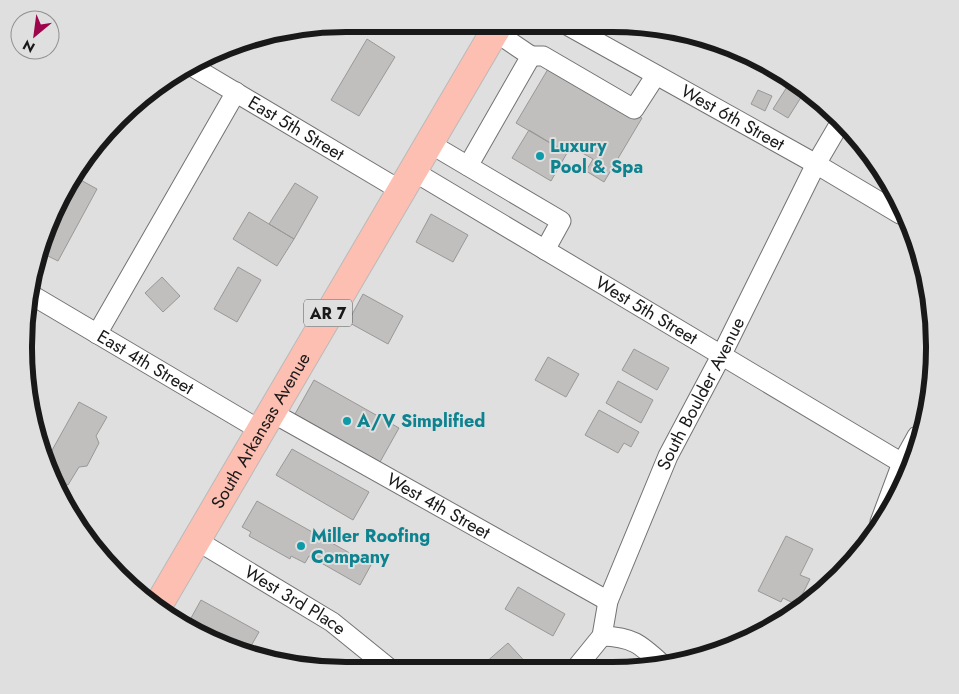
<svg xmlns="http://www.w3.org/2000/svg" width="959" height="694" viewBox="0 0 959 694" font-family="Jost,sans-serif">
  <style>
    .building { fill: #c0bfbe; stroke: #999897 }
    .lines { fill: none; stroke-linecap: round; stroke-linejoin: round }
    .minor-casing { stroke: #737374; stroke-width: 21 }
    .highway-casing { stroke: #bababa; stroke-width: 30 }
    .minor { stroke: #fff; stroke-width: 19 }
    .highway { stroke: #fdbfb1; stroke-width: 28 }
    .culture-dot { fill: #0f9aa8; stroke: #dfdfe0; stroke-width: 2 }
    .labels { text-anchor: middle; stroke-width: 4; stroke-linejoin: round; paint-order: stroke }
    .shield { fill: #dfdfe0; stroke: #545455; stroke-width: 1 }
    .shield-label { font-size: 16px; font-weight: bold; fill: #19191a }
    .street-label { font-size: 18px; fill: #19191a; stroke: #dfdfe0 }
    .culture-label { font-size: 18px; font-weight: bold; fill: #0d838f; stroke: #dfdfe0; text-anchor: start }
    .rim { fill: none; stroke: #19191a; stroke-width: 6 }
  </style>
  <rect width="100%" height="100%" fill="#dfdfe0"/>
  <!-- building -->
  <path class="building" d="M367,39L395,57L359,116L331,100Z
    M551,64L642,118L604,182L586,171L593,159L577,150L567,153L516,123Z
    M792,79L805,91L788,118L773,109Z
    M758,90L772,96L765,111L751,104Z
    M529,130L567,153L551,181L512,158Z
    M77,178L97,189L58,261L42,253L49,231Z
    M295,183L318,197L294,239L269,224Z
    M249,212L294,239L277,266L233,239Z
    M431,214L468,235L453,262L416,242Z
    M238,267L261,280L237,322L214,309Z
    M162,277L180,296L163,312L145,293Z
    M363,294L403,316L388,344L348,322Z
    M634,349L669,368L657,390L622,370Z
    M548,357L579,374L566,397L535,380Z
    M314,380L399,428L380,462L295,414Z
    M618,381L653,400L641,423L606,403Z
    M79,402L107,417L96,436L99,443L87,466L79,467L68,485L52,476L46,461Z
    M599,410L639,432L631,447L624,443L618,453L585,435Z
    M292,449L369,492L353,520L276,475Z
    M257,501L371,565L360,585L309,556L305,563L291,556L290,559L249,536L251,532L242,527Z
    M786,536L813,549L800,575L810,579L797,605L783,598L781,602L758,591Z
    M518,587L565,614L553,636L505,609Z
    M201,600L259,632L247,653L186,627Z
    M508,643L530,667L529,668H490L485,663Z"/>
  <g class="lines">
    <defs>
      <g id="minor">
        <path id="s1" d="M565,24L816,164L900,214"/>
        <path d="M531,56H543L634,109L656,75"/>
        <path id="s2" d="M193,67L400,190"/>
        <path d="M429,143L561,221L545,250"/>
        <path d="M468,166L531,56L494,31"/>
        <path id="s3" d="M413,171L907,466"/>
        <path id="s4" d="M30,294L260,430"/>
        <path d="M97,334L236,92"/>
        <path id="s5" d="M271,412L608,601"/>
        <path d="M880,522L902,463L917,436"/>
        <path id="s6" d="M196,540L332,622L390,669"/>
        <path d="M602,636C633,637 640,644 663,665"/>
        <path id="s7" d="M576,668L602,636L608,601L668,456L721,356L816,164L840,123"/>
      </g>
      <g id="highway">
        <path id="s8" d="M159,604L499,24"/>
      </g>
    </defs>
    <!-- minor casing -->
    <use href="#minor" class="minor-casing"/>
    <!-- highway casing -->
    <use href="#highway" class="highway-casing"/>
    <!-- minor -->
    <use href="#minor" class="minor"/>
    <!-- highway -->
    <use href="#highway" class="highway"/>
  </g>
  <!-- markers -->
  <g class="culture-dot">
    <circle cx="540" cy="156" r="5"/>
    <circle cx="347" cy="421" r="5"/>
    <circle cx="301" cy="546" r="5"/>
  </g>
  <g class="labels">
    <!-- shield labels -->
    <rect class="shield" x="304" y="299.5" width="48" height="27" rx="4"/>
    <g class="shield-label">
      <text x="328" y="319">AR 7</text>
    </g>
    <!-- street labels -->
    <g class="street-label">
      <text dy="6" stroke="none"><textPath href="#s1" startOffset="192">West 6th Street</textPath></text>
      <text dy="6" stroke="none"><textPath href="#s2" startOffset="120">East 5th Street</textPath></text>
      <text dy="6" stroke="none"><textPath href="#s3" startOffset="272">West 5th Street</textPath></text>
      <text dy="6" stroke="none"><textPath href="#s4" startOffset="134">East 4th Street</textPath></text>
      <text dy="6" stroke="none"><textPath href="#s7" startOffset="304">South Boulder Avenue</textPath></text>
      <text dy="6" stroke="none"><textPath href="#s8" startOffset="201">South Arkansas Avenue</textPath></text>
      <text dy="6" stroke="none"><textPath href="#s5" startOffset="192">West 4th Street</textPath></text>
      <text dy="6" stroke="none"><textPath href="#s6" startOffset="116">West 3rd Place</textPath></text>
    </g>
    <!-- culture labels -->
    <g class="culture-label">
      <text x="550" y="152">Luxury<tspan x="550" dy="21">Pool &amp; Spa</tspan></text>
      <text x="357" y="427">A/V Simplified</text>
      <text x="311" y="542">Miller Roofing<tspan x="311" dy="21">Company</tspan></text>
    </g>
  </g>
  <!-- crop -->
  <path d="M0 0H959V694H0ZM346 32H612A314 314 0 0 1 926 346V348A314 314 0 0 1 612 662H346A314 314 0 0 1 32 348V346A314 314 0 0 1 346 32Z" fill="#dfdfe0" fill-rule="evenodd"/>
  <path class="rim" d="M346 32H612A314 314 0 0 1 926 346V348A314 314 0 0 1 612 662H346A314 314 0 0 1 32 348V346A314 314 0 0 1 346 32Z"/>
  <!-- north arrow -->
  <g transform="translate(35 35) rotate(209)"><circle r="24" fill="#dfdfe0" stroke="#909091"/>
  <path d="M0-4L9 19L0 12L-9 19Z" fill="#9e044c"/>
  <text y="-8" font-size="14" font-weight="bold" text-anchor="middle" fill="#19191a">N</text>
  </g>
</svg>
